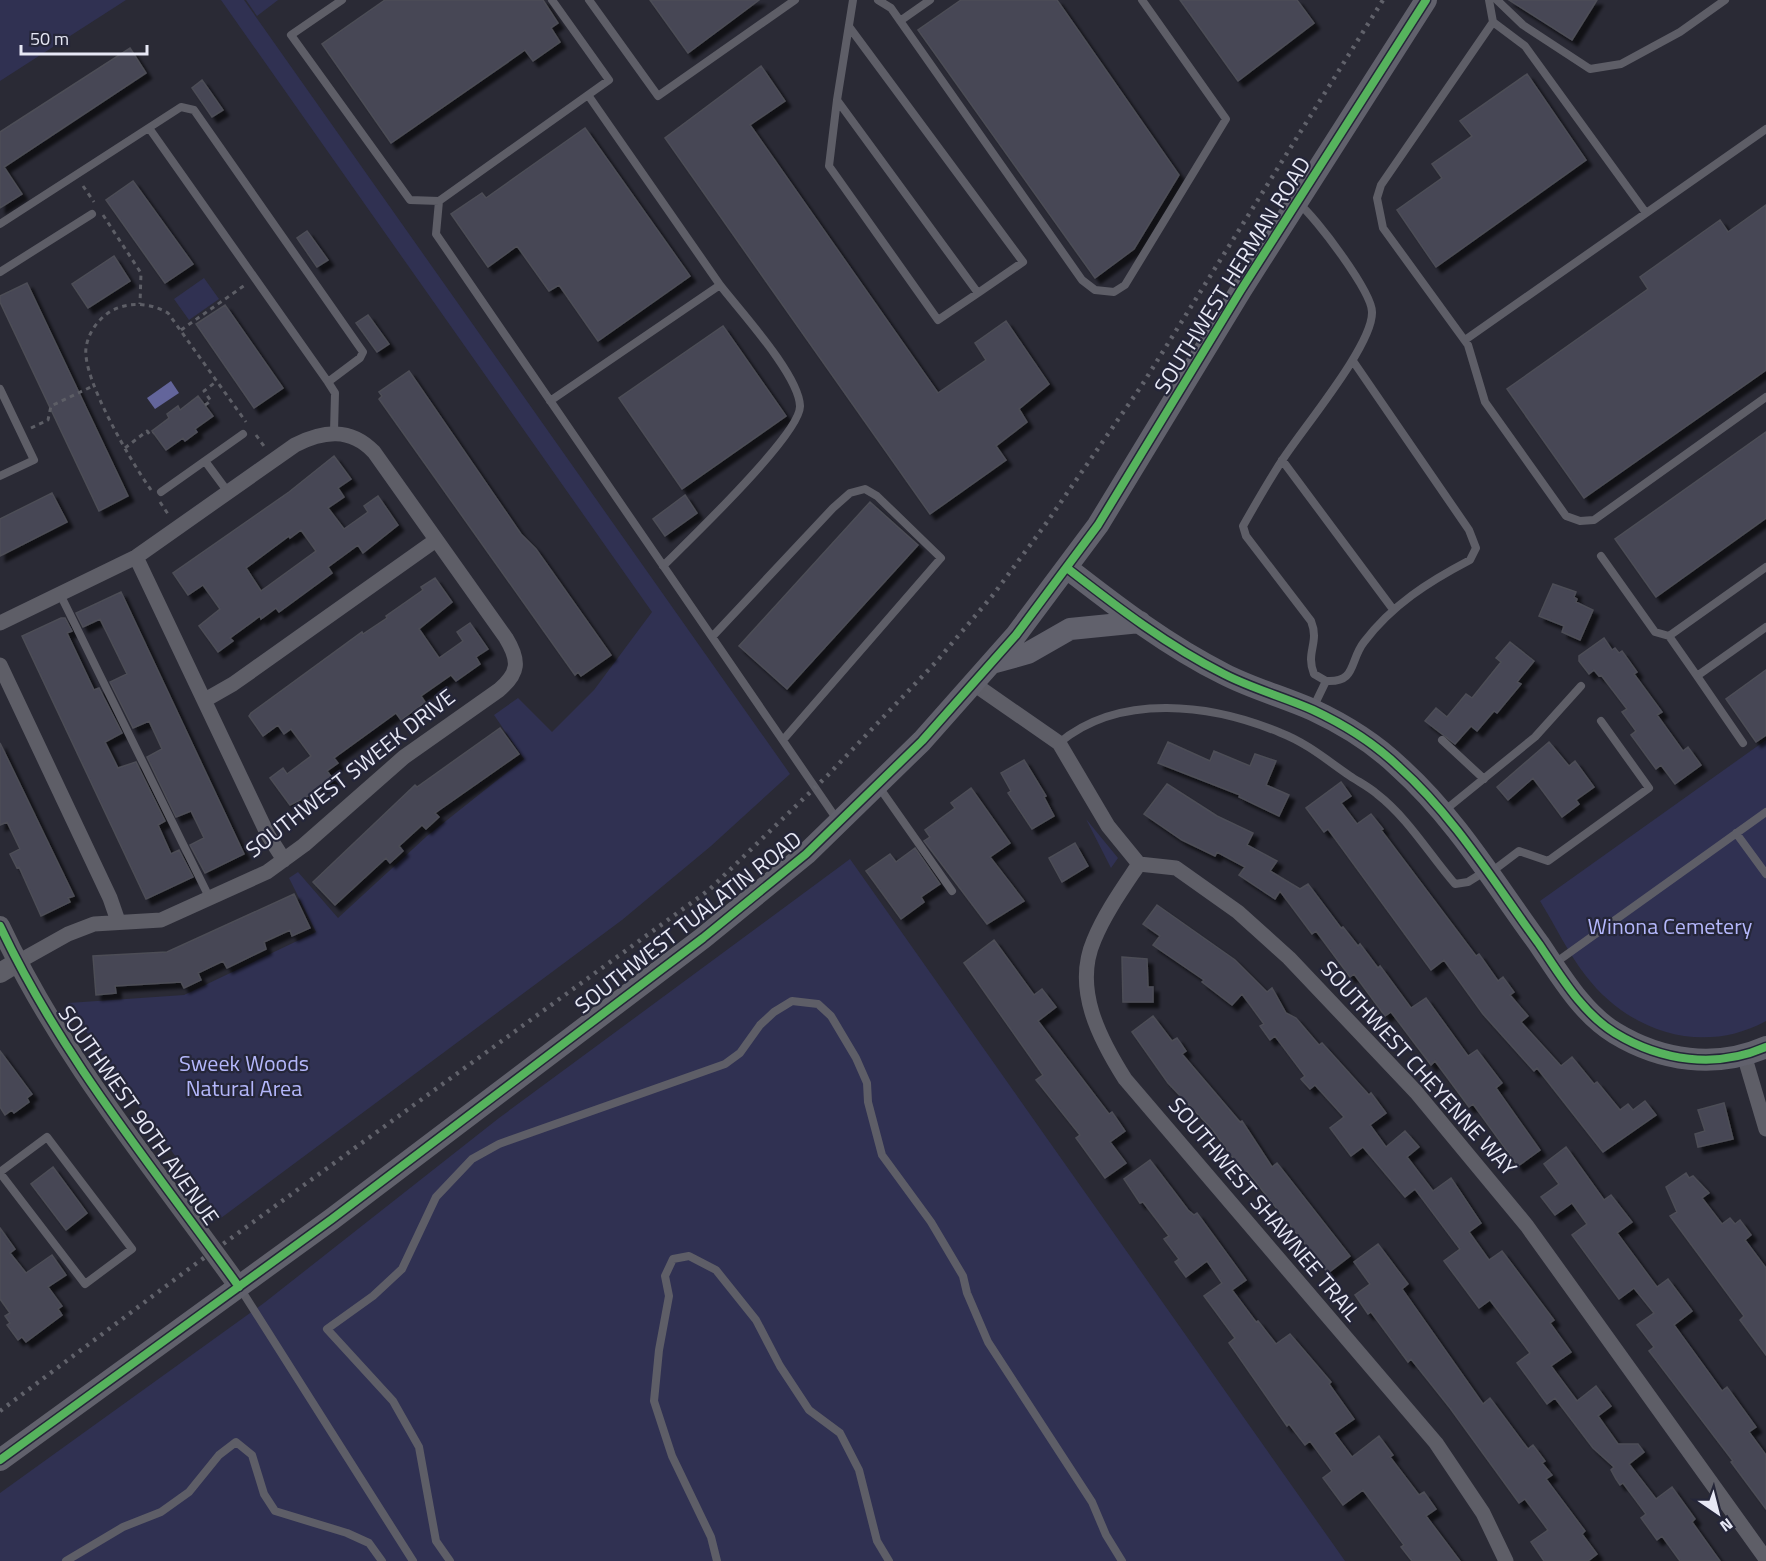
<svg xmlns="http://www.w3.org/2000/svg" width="1766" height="1561" viewBox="0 0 1766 1561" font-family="'Titillium Web',sans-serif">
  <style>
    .green { fill: #303152 }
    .water { fill: #63659b }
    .building { fill: #464655; stroke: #4d4e57; stroke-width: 1.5; fill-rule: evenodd; filter: url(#shadow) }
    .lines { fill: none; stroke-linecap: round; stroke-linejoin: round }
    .path { stroke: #5d5e66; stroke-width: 3; stroke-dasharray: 4.5 4.5; stroke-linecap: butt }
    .service { stroke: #5e5e67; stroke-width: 8 }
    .minor { stroke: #5e5e67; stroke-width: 15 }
    .tertiary { stroke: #5e5e67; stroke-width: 20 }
    .secondary { stroke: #61616c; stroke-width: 22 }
    .rail { stroke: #61626b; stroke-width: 4.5; stroke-dasharray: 3 6; stroke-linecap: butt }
    .cycleway-casing { stroke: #252639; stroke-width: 11 }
    .cycleway { stroke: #56b35d; stroke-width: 8 }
    .labels { text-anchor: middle; stroke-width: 4.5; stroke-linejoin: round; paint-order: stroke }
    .street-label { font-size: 22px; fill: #e7e8f5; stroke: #252639 }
    .park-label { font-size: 22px; fill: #b4b7fb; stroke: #252639 }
  </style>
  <defs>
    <filter id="shadow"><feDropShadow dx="5.5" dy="5.5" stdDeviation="1.5" flood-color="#0009"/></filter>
  </defs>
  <rect width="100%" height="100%" fill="#2a2a35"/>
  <!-- green -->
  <path class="green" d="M0,0H126L0,81Z
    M221,0H244L790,774L711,846L622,920L221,1218L106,1062L68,1003L184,995L316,932L289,878L298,872L338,918L427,836L524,759L494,715L518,698L552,732L594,690L652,612Z
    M246,0H278L257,16Z
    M204,278L219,299L189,320L174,299Z
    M1766,740V1021C1702,1056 1629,1032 1586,976C1568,953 1555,925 1540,901Z
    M1086,819L1118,858L1111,868Z
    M850,859L1345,1561H0V1493L264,1303L499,1118Z"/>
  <!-- water -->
  <path class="water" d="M171,381L179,393L155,409L147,398Z"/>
  <!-- building -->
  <path class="building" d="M385,0H543L558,23L551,28L560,42L533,61L525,50L391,143L322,44Z
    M650,0H759L688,53Z
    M961,0H1057L1179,175L1134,249L1095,278L918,30Z
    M1180,0H1297L1314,23L1238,81Z
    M1509,0H1597L1572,40Z
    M130,48L146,73L4,167L22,194L0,208V132Z
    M761,66L785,101L750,125L938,393L986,360L975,343L1006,321L1049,384L1019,409L1027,422L996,446L1006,460L930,514L665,138Z
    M1527,74L1586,160L1436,267L1397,210L1442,178L1432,164L1472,136L1460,121Z
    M202,80L223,110L212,117L192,88Z
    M585,128L690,276L598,341L559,285L549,291L517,246L488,267L451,214L482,193L486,198Z
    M133,181L193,264L165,283L106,200Z
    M1766,205V370L1584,498L1507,389L1648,289L1640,277L1720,220L1728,232Z
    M307,231L328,260L317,267L297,238Z
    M114,256L130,281L88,308L72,284Z
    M27,283L128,496L99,511L0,302V296Z
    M225,305L283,388L254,408L196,324Z
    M368,315L389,344L377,352L356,323Z
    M723,326L786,416L682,489L619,398Z
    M409,371L521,534L536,549L611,655L581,676L578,672L575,675L379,399L382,396L379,392Z
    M198,396L213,416L195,429L197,432L185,441L183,438L166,450L152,431L169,418L167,414L178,406L180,410Z
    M1766,432V518L1656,597L1615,539Z
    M334,456L351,479L338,488L344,497L328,508L344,529L368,512L364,506L378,496L398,525L363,553L358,545L328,567L332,573L279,612L276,608L261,619L260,616L230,638L233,641L218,652L199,626L220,609L203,585L188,595L173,573L289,492ZM301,530L316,551L261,591L246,568L289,536L290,538Z
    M52,493L67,522L0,556V519Z
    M685,495L697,513L665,536L653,519Z
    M870,502L918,545L787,689L739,646Z
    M435,578L452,602L419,629L439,658L463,641L457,632L470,623L488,649L476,657L480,664L456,681L451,675L421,696L425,702L401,720L396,713L334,758L338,763L327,771L333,779L308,796L290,805L270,778L283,768L287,774L311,756L291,729L284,734L278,725L263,736L249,716L251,713L362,632L363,634L387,618L386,616L423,590L421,587Z
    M1553,584L1576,592L1574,597L1577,599L1576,602L1593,610L1580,640L1562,632L1564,626L1539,616Z
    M121,592L244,854L205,873L190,845L204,838L191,811L176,817L147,757L162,749L149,721L133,728L110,682L127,674L100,619L83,627L76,613Z
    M61,618H65L72,631L67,633L94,690L99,688L122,733L105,742L118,768L136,762L165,821L158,825L171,854L179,850L193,877L146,899L22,636Z
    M1604,638L1612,650L1615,648L1619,653L1622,651L1637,672L1634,674L1662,712L1657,715L1683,751L1688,747L1701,765L1675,784L1661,765L1656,769L1631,735L1636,731L1622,712L1627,709L1601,675L1599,676L1594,670L1589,674L1579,661V656Z
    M1510,642L1534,661L1517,682L1521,684L1497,713L1494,711L1477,731L1471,726L1455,744L1425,721L1436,708L1447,717L1466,694L1472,698L1501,662L1496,658Z
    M1766,670V735L1756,742L1726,699Z
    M500,728L519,754L435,813L439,817L426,829L422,825L399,846L403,851L390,863L386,858L335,905L313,882L415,785L417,787Z
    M1168,742L1210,761L1214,751L1250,766L1255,754L1276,761L1266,785L1289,795L1279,816L1239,797L1240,795L1158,763Z
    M1549,742L1569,766L1575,761L1594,787L1576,800L1579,804L1562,817L1533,778L1508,800L1497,787Z
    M0,743L74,896L68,898L70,902L41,916L19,867L17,868L10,854L20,849L7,822L0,825Z
    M1024,760L1046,796L1044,797L1054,816L1032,829L1008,793L1011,791L1001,773Z
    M1341,782L1351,796L1341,803L1357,824L1371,814L1383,829L1381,830L1476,956L1479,954L1498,981L1503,977L1514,992L1510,995L1528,1016L1521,1022L1561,1066L1572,1057L1594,1084L1597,1082L1620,1110L1628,1104L1633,1110L1645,1101L1656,1115L1603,1152L1537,1068L1534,1071L1483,1014L1444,960L1431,970L1328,829L1324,832L1306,808Z
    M1167,784L1217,816L1253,833L1247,845L1277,861L1270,871L1300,889L1308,884L1341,928L1343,927L1358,946L1360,944L1378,968L1380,966L1411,1008L1426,998L1468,1056L1477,1050L1502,1083L1496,1088L1540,1150L1518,1166L1473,1104L1469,1107L1435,1061L1431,1065L1391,1012L1385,1016L1354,974L1350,977L1316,931L1312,934L1280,891L1275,899L1239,875L1245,867L1217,852L1215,856L1182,840L1144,814Z
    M971,788L1010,843L990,857L1024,901L987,924L924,841L930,837L925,830L955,808L951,803Z
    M1075,843L1088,866L1062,882L1049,858Z
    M915,848L940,884L921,897L924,902L901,919L866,871L890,854L896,862Z
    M294,894L310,928L292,936L290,930L264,942L266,949L227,968L223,961L198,973L201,980L184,988L181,982L115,986L116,993L96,995L93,956L167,952Z
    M1157,905L1235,960L1267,992L1272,988L1286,1013L1296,1018L1319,1045L1322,1043L1369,1095L1371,1093L1386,1113L1370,1125L1386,1147L1405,1131L1419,1147L1407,1157L1433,1191L1451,1178L1481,1223L1469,1232L1489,1260L1502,1251L1554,1320L1550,1323L1571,1352L1551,1366L1577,1401L1596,1386L1611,1406L1598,1416L1618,1444H1638L1644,1452L1629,1464L1656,1499L1672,1487L1695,1519L1692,1522L1720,1561H1680L1662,1536L1657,1540L1641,1518L1646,1514L1623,1483L1620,1485L1616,1479L1611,1470L1614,1467L1593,1448L1555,1398L1547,1404L1517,1363L1530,1353L1490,1300L1479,1308L1444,1261L1460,1249L1415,1189L1405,1197L1363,1147L1351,1156L1330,1128L1344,1117L1315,1085L1310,1089L1301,1079L1305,1076L1275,1036L1270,1040L1260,1026L1264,1024L1242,994L1232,1005L1202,982L1204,980L1153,945L1160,936L1143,924Z
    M994,940L1034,995L1042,989L1056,1007L1038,1021L1109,1114L1112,1112L1125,1131L1110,1142L1126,1163L1105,1178L1076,1138L1080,1135L1036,1080L1043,1075L964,963Z
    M1122,957L1147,959L1148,987H1153V1002H1123Z
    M1153,1016L1172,1041L1177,1038L1186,1051L1182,1054L1240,1122L1242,1121L1272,1167L1277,1163L1350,1256L1328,1273L1247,1171L1244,1173L1212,1129L1168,1083L1132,1032Z
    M0,1051L32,1094L27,1098L29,1102L14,1113L12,1110L5,1115L0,1107Z
    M1724,1103L1733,1139L1698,1147L1695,1134L1705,1131L1698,1110Z
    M1566,1147L1604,1200L1611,1195L1632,1222L1617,1233L1657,1287L1668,1279L1692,1311L1674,1325L1722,1391L1727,1387L1756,1427L1749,1432L1766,1455V1509L1731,1462L1733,1461L1649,1351L1654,1347L1637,1325L1654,1313L1634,1288L1619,1299L1572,1235L1587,1224L1572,1203L1555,1215L1541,1197L1559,1184L1544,1164Z
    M1150,1160L1188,1210L1194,1215L1197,1213L1246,1280L1232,1290L1256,1322L1258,1321L1276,1344L1290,1334L1331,1382L1329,1384L1354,1419L1334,1433L1352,1457L1379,1436L1393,1455L1390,1457L1419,1495L1424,1492L1436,1509L1426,1516L1460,1561H1412L1401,1547L1404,1545L1363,1490L1343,1505L1323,1478L1332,1471L1310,1441L1305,1445L1289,1424L1287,1426L1229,1343L1235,1338L1204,1296L1222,1283L1207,1261L1186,1277L1175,1262L1179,1259L1164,1239L1169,1236L1143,1202L1140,1203L1124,1179Z
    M53,1167L87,1213L66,1230L31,1184Z
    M1686,1173L1689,1178L1693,1176L1709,1193L1702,1198L1722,1224L1730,1218L1735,1224L1740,1220L1751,1235L1745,1240L1766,1268V1355L1740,1320L1744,1316L1670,1216L1677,1212L1666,1187Z
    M0,1228L15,1249L10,1253L26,1273L52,1255L66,1275L48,1287L62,1306L58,1309L62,1315L26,1342L22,1337L18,1340L7,1325L10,1323L5,1316L10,1313L0,1299Z
    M1378,1244L1408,1284L1402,1289L1483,1404L1490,1398L1528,1449L1533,1445L1545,1461L1542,1463L1552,1475L1546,1479L1585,1531L1582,1534L1597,1554L1588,1561H1544L1531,1542L1548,1530L1525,1499L1519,1503L1450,1408L1411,1359L1408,1362L1371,1312L1368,1314L1355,1295L1370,1284L1354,1262Z"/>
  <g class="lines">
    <!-- path -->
    <path class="path" d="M83,186L94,202
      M103,215L141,273L140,304
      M181,330L245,285
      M205,405L211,401L204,391L217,381
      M31,428L48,420L51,406L95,385
      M256,435L266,449
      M125,448L147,431L150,435L153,433
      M151,490C132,463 82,379 86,348C88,333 98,319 111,311C130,301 150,303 168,313L246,422
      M160,502L168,514"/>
    <!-- service -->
    <path class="service" d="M342,0L291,35L410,200L439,201L609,80L552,0
      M589,0L658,96L795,0
      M878,0L891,8L1082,280L1095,290L1114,292L1125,285L1226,119L1142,0
      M1489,0L1493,22L1381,185L1377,198L1383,228L1468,345L1485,402L1566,516L1580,521L1594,520L1766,397
      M1497,0L1523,25L1590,69L1621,64L1680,32L1725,0
      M900,21L930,0
      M1493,22L1525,46L1646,213
      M850,28L1023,262L978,293L837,100L853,0
      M837,100L829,166L938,320L978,293
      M149,128L328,382
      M439,201L436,234L838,821
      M1299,204C1315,216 1372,292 1372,312C1373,345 1303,428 1283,459C1269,480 1256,503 1243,526L1246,536L1311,621C1320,643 1305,652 1314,674L1326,681
      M0,224L181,107L194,110L363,352L360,358L328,382L335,393L334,432
      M0,272L92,214
      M1465,340L1766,129
      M0,389L34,460L0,476
      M550,401L720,285L588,95
      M1282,460L1392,608
      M205,461L228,492
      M161,492L243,434
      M1601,556L1655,632L1669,636L1697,676L1766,627
      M663,566C687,542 801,434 800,406C799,375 740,311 720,285
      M60,594L210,899
      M1669,636L1766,567
      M712,637L833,508L850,493L865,489L877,496L941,558L783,740
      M1697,676L1743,743
      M1313,708L1326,681C1357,683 1349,661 1364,642C1392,605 1428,582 1470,560L1476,548L1469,530L1353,361
      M1442,740L1484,779
      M1059,743C1120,692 1212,704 1281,733C1307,743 1328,761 1350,776C1359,782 1369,787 1377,794C1408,818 1429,854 1455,884L1468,882L1484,872
      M879,787L952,891
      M1444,811L1535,737L1581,686
      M1736,833L1766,874
      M1490,873L1519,851L1548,861L1649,788L1601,721
      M1555,963L1766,812
      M0,1172L47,1137L132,1249L85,1284L0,1173
      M240,1288L413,1561
      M66,1561L123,1527L161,1512L189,1492L219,1455L236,1442L252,1455L264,1494L275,1511L347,1533L369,1543L382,1561
      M450,1561L436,1541L419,1447L393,1401L327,1329L373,1296L402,1269L436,1197L472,1159L499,1144L725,1064L740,1053L760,1025L774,1012L792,1001L818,1004L831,1016L856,1058L867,1083L868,1102L882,1155L931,1222L963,1276L967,1293L988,1342L1092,1502L1106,1535L1122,1561
      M717,1561L711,1537L672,1456L654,1401L659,1350L669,1296L665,1276L673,1259L689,1256L716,1270L756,1320L780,1366L809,1410L840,1433L859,1470L877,1541L889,1561"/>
    <!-- minor -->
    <path class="minor" d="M136,557L268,835L284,860
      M0,623L136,557L295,445C323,431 350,427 374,452L506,638C520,661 519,673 499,690L404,757L304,845L267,872L161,920L94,924L68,934L18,962
      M0,665L110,898L118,921
      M974,684L1059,743L1108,826L1139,864L1176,868L1238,912L1289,958L1416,1092L1527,1226L1766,1559
      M205,700L233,684L436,540
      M1139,864C1123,888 1105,913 1094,940C1073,988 1099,1038 1125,1079L1436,1443L1483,1513L1506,1561
      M1744,1055L1766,1129"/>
    <!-- tertiary -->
    <path class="tertiary" d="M0,926C63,1060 154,1168 239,1287
      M0,973L18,962"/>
    <!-- secondary -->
    <path class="secondary" d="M1067,568C1117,607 1168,646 1224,674C1253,689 1284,697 1313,710C1343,724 1375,744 1399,767C1455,817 1495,884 1539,944C1560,975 1582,1013 1615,1033C1661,1061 1716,1069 1766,1047
      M992,663L1028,653L1070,629L1140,622
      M0,1460L332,1219L703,938L806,854L922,741L1016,635L1098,525L1241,290L1426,0"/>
    <!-- rail -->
    <path class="rail" d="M0,1411L186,1271L709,890L828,775L936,662L993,595L1045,525L1142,385L1383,0"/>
    <defs>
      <path id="cycleway" d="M1067,568C1117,607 1168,646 1224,674C1253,689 1284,697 1313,710C1343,724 1375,744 1399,767C1455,817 1495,884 1539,944C1560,975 1582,1013 1615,1033C1661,1061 1716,1069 1766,1047
        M0,926C63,1060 154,1168 239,1287
        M0,1460L332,1219L703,938L806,854L922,741L1016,635L1098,525L1241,290L1426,0"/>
    </defs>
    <!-- cycleway casing -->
    <use href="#cycleway" class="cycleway-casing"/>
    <!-- cycleway -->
    <use href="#cycleway" class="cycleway"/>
  </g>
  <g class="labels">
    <!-- street labels -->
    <g class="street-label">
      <text transform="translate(1232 275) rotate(-58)" y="8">SOUTHWEST HERMAN ROAD</text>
      <text transform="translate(350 773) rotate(-38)" y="8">SOUTHWEST SWEEK DRIVE</text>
      <text transform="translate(688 922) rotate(-38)" y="8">SOUTHWEST TUALATIN ROAD</text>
      <text transform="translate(1419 1068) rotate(48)" y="8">SOUTHWEST CHEYENNE WAY</text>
      <text transform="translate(139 1115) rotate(55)" y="8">SOUTHWEST 90TH AVENUE</text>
      <text transform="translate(1265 1209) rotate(50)" y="8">SOUTHWEST SHAWNEE TRAIL</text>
    </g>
    <!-- park labels -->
    <g class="park-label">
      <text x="1670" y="934">Winona Cemetery</text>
      <text x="244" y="1071">Sweek Woods<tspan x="244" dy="25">Natural Area</tspan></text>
    </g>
  </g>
  <!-- north arrow -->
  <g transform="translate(1718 1513) rotate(145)" stroke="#252639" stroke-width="4.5" paint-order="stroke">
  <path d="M0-4.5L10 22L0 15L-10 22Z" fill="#e7e8f5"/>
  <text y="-9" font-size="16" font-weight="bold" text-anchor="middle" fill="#e7e8f5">N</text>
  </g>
  <!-- scale -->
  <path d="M21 45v9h126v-9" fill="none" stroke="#e7e8f5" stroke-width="3"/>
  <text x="30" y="45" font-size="18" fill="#e7e8f5" stroke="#252639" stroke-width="4.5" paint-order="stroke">50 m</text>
</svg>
